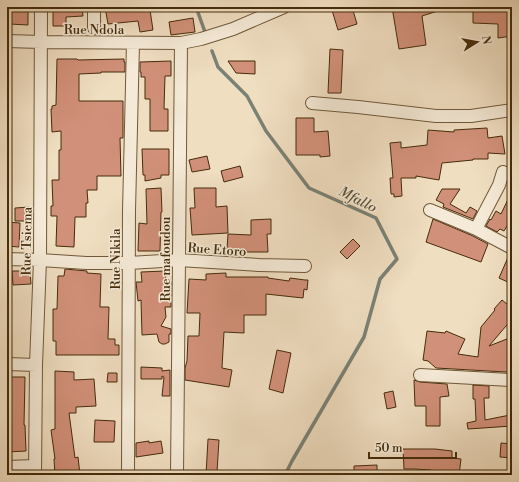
<svg xmlns="http://www.w3.org/2000/svg" width="519" height="482" viewBox="0 0 519 482" font-family="'Libre Bodoni',serif">
  <style>
    .lines { fill: none; stroke-linecap: round; stroke-linejoin: round }
    .stream { stroke: #7a8175; stroke-width: 3.5 }
    .building { fill: #d19079; stroke: #452c0b }
    .minor-casing { stroke: #705838; stroke-width: 14 }
    .minor { stroke: #f5ead7; stroke-width: 12 }
    .labels { text-anchor: middle; stroke-width: 3; stroke-linejoin: round; paint-order: stroke }
    .street-label { font-size: 13px; fill: #452c0b; stroke: #f5ead7 }
    .water-label { font-size: 14px; font-style: italic; fill: #5b5037; stroke: #f5ead7 }
  </style>
  <rect width="100%" height="100%" fill="#f0dec1"/>
  <filter id="stains"><feTurbulence type="fractalNoise" baseFrequency=".005" numOctaves="4"/><feColorMatrix values="0 0 0 0 .2 0 0 0 0 .09 0 0 0 0 .02 0 0 0 .5 -.17"/></filter>
  <radialGradient id="worn" r=".72"><stop offset=".6" stop-color="#630" stop-opacity="0"/><stop offset="1" stop-color="#630" stop-opacity=".3"/></radialGradient>
  <g class="lines">
    <!-- stream -->
    <path class="stream" d="M196,7L205,32
      M212,51L218,67L247,96L266,131L309,188L376,218L397,259L380,279L364,337L292,461L285,475"/>
  </g>
  <!-- building -->
  <path class="building" d="M10,7H28V25L9,24Z
    M53,7H82L83,16L66,17V26H53Z
    M105,7H147L148,11L150,10L153,30L140,32L138,21L108,24Z
    M331,7H352L357,24L338,30Z
    M392,7H444V9L422,16L426,45L399,49Z
    M473,7H512V36L498,38V24L473,23Z
    M193,18L195,32L171,35L169,22Z
    M330,49L343,50L341,93H328Z
    M57,59H77L78,60L124,59V62H125V72H101V73L79,74V101H123V138H120L121,176H97V190H87L88,203H86V217H75L74,247L56,246L57,216H51V206H53L52,180H59V150H61V131L52,132L51,109H52V106L56,105Z
    M171,61V76H165L164,109H168V131H150V99H145V77H141V72H140V62Z
    M228,61H255V74L236,73Z
    M296,118H314V132L328,131L330,156L320,157V155H296Z
    M487,128L488,138L502,136L505,154L488,153V159H473V160L442,163L439,180L416,176V178H401L402,196L394,197V194H391L390,178H393L390,143L401,142V148L427,145L428,130L454,132V130Z
    M142,149H169V175H161V178L145,181V175H143Z
    M207,156L210,169L192,172L189,160Z
    M240,166L243,177L224,182L221,171Z
    M161,188L162,212H161L160,251H138L139,223L147,224L146,189Z
    M194,188H216V207L227,206L228,233L192,235L190,208H195Z
    M442,189H460L450,204L466,213L470,207L477,211L473,219L443,207L444,204L436,200Z
    M512,191V218L504,231L500,229L497,232L486,226L490,219L491,220L496,211L501,214Z
    M30,207V221H15V208Z
    M271,219V234H267L268,252H246V250L227,249L228,234L251,235V220Z
    M433,219L473,236L488,244L481,262L426,242Z
    M7,222L20,223L19,247L7,246Z
    M353,239L360,246L347,259L340,252Z
    M509,255H512V284L499,278Z
    M65,269L87,271V273L101,274L100,307H109L108,339H115V345H119V355H56V341H53V309H57L58,276H64Z
    M12,271H30L31,284L13,285Z
    M165,271L166,281H171V307H165L166,317L161,326L171,329V334H169V342L165,344H162L159,342L157,334L142,335L141,300L138,301L136,282H142L141,272Z
    M226,273V277H268V278L289,281L290,278L305,280H308L307,290L304,289L303,298L266,294V315H244V333L224,332L222,368L232,370L229,387L185,380V368L187,361L188,336H199L200,313H187L189,279L206,280V274Z
    M502,300L512,308V319L489,346L512,337V372H506L436,368L428,361L423,360L427,331L445,333L446,331L465,339L458,354L478,357L481,327L495,310L494,309Z
    M277,350L291,353L283,393L269,389Z
    M141,367L162,368V371L170,370V396H162L164,377L162,376V379H141Z
    M55,371L74,372V380L94,379L96,406L76,407V413H69L75,458L78,457L80,475H55L54,459H55L51,430L55,429Z
    M108,373H117V382H107Z
    M11,377H25L24,425H25L26,451L7,452V426H11Z
    M414,380L420,382L447,384L449,396L440,397V426H426V406H415Z
    M473,385L489,386V398H484L485,420L510,415L511,416H512V426L468,429L467,423L476,421L475,399H473Z
    M393,391L396,407L387,409L384,393Z
    M95,420L115,421L114,442H94Z
    M208,439L219,440L217,472H216V475H206Z
    M149,441V443L161,441L163,453L136,457V443Z
    M501,443L512,444V458L500,457Z
    M403,449H435L452,451V458L461,459L459,475H431V470L414,469H404Z
    M377,465V475H354V466Z"/>
  <g class="lines">
    <defs>
      <path id="minor" d="M94,7V28
        M7,41L41,42L181,43L201,39L233,29L284,7
        M312,103L358,107L436,116H471L512,110
        M430,210L476,229L512,248
        M476,229L499,185L503,172
        M7,259L40,260L86,263H129L179,260L259,265L305,266
        M7,364L36,365
        M420,375L512,380
        M7,467L35,466
        M35,475L36,365L40,260L41,7
        M128,475L129,211L133,43
        M177,475L181,43"/>
    </defs>
    <!-- minor casing -->
    <use href="#minor" class="minor-casing"/>
    <!-- minor -->
    <use href="#minor" class="minor"/>
  </g>
  <g class="labels">
    <!-- street labels -->
    <g class="street-label">
      <text x="94" y="34">Rue Ndola</text>
      <text transform="translate(26 241) rotate(-89)" y="5">Rue Tsiema</text>
      <text transform="translate(217 249) rotate(4)" y="5">Rue Etoro</text>
      <text transform="translate(115 259) rotate(-90)" y="5">Rue Nikila</text>
      <text transform="translate(165 259) rotate(-90)" y="5">Rue mafoudou</text>
    </g>
    <!-- water labels -->
    <g class="water-label">
      <text transform="translate(358 199) rotate(27)" y="5">Mfallo</text>
    </g>
  </g>
  <!-- margin -->
  <rect width="519" height="482" fill="none" stroke="#f0dec1" stroke-width="24"/>
  <rect x="8" y="8" width="503" height="466" fill="none" stroke="#452c0b" stroke-width="2"/>
  <rect x="12" y="12" width="495" height="458" fill="none" stroke="#452c0b"/>
  <!-- north arrow -->
  <g transform="translate(477 42) rotate(79)" stroke="#f5ead7" stroke-width="3" paint-order="stroke">
  <path d="M0-3L7 15L0 10L-7 15Z" fill="#452c0b"/>
  <text y="-6" font-size="11" font-weight="bold" text-anchor="middle" fill="#452c0b">N</text>
  </g>
  <!-- scale -->
  <path d="M369 452v6h87v-6" fill="none" stroke="#452c0b" stroke-width="2"/>
  <text x="375" y="452" font-size="12" fill="#452c0b" stroke="#f5ead7" stroke-width="3" paint-order="stroke">50 m</text>
  <rect width="100%" height="100%" filter="url(#stains)"/>
  <rect width="100%" height="100%" fill="url(#worn)"/>
</svg>
